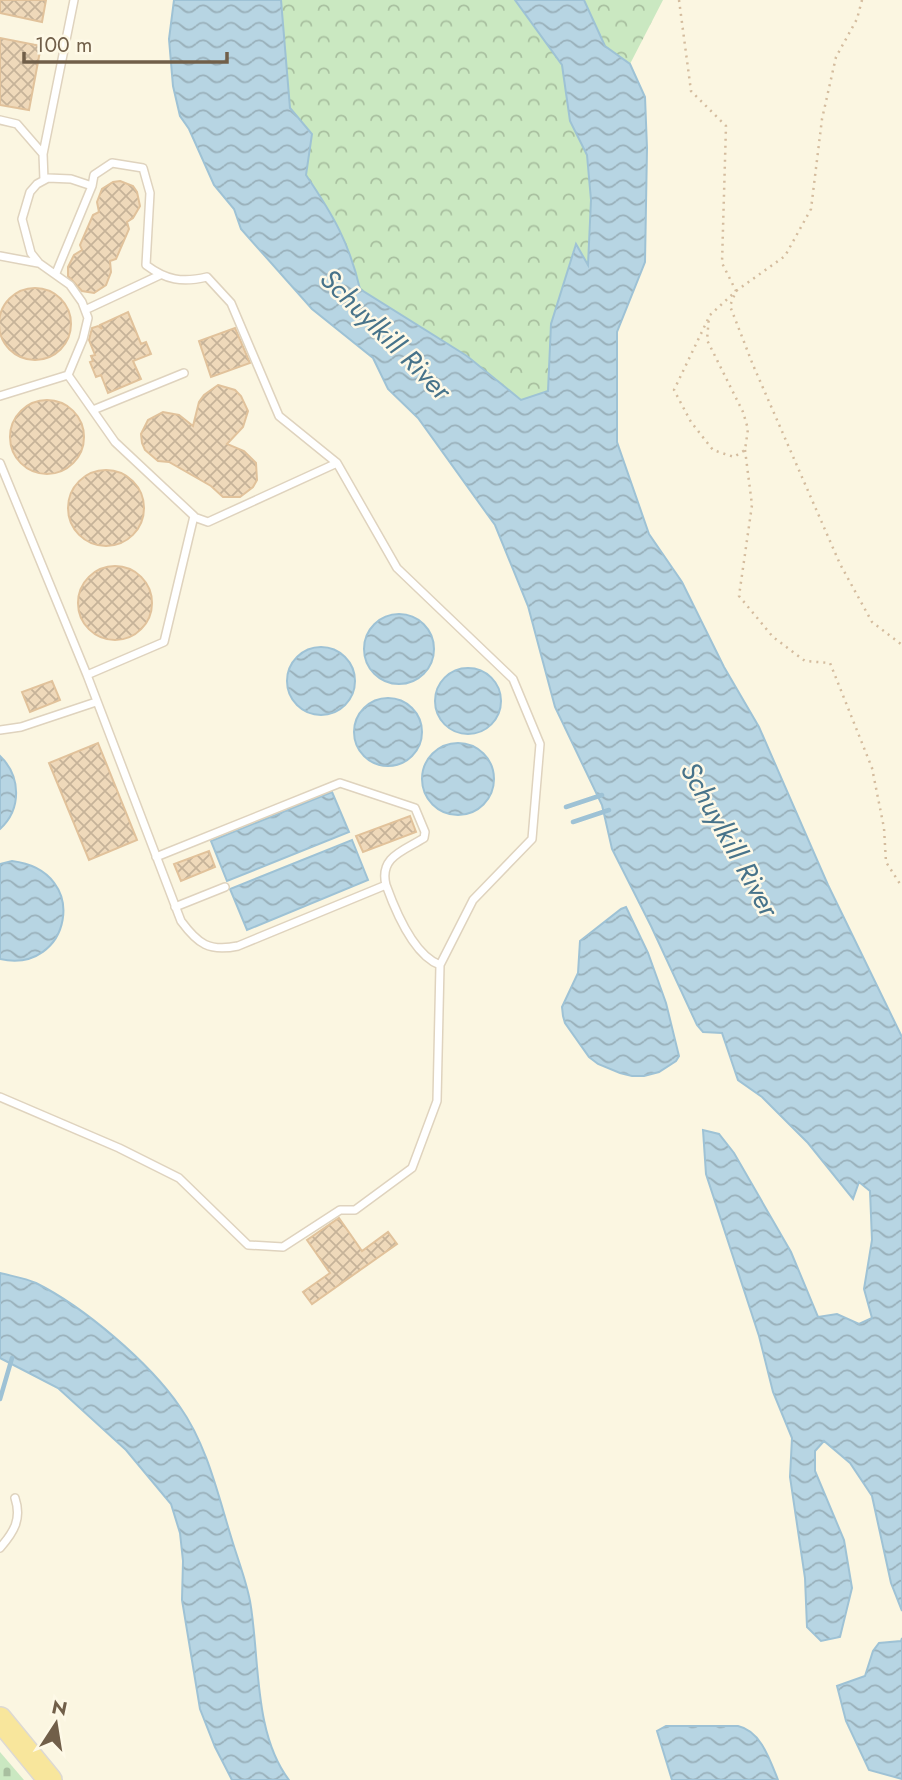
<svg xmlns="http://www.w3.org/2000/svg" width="902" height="1780" viewBox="0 0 902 1780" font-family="Jost,sans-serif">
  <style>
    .forest { fill: url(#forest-crowns) }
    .cemetery { fill: url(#cemetery-stones) }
    .water { fill: url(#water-waves); stroke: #9ec2d5; stroke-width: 2 }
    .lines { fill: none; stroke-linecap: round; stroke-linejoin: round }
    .stream { stroke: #9ec2d5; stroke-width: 4.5 }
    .building { fill: url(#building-cross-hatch); stroke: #e1c29b; stroke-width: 2 }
    .lane-casing { stroke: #dfd3be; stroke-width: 10 }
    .primary-casing { stroke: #ddd9d3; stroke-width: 26 }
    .path { stroke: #d4bc9e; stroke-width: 2.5; stroke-dasharray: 2 5; stroke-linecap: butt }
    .lane { stroke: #fff; stroke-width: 7 }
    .primary { stroke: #f8e69c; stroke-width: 23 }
    .labels { text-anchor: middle; stroke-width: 5; stroke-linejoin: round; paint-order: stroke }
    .water-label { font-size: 28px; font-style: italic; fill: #47738a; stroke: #fef9e7 }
  </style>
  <defs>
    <pattern id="forest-crowns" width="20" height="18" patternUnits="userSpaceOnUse" patternTransform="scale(1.75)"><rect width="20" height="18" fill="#cae8c1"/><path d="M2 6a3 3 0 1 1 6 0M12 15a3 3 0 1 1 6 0" fill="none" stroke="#a8bf9f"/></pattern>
    <pattern id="cemetery-stones" width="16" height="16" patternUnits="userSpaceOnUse" patternTransform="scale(1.75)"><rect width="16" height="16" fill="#cae8c1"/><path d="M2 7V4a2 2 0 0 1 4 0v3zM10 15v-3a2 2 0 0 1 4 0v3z" fill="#a8bf9f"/></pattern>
    <pattern id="water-waves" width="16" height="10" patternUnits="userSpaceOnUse" patternTransform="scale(1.75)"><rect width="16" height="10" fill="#b7d5e3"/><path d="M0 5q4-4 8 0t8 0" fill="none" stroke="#99b0ba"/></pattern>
    <pattern id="building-cross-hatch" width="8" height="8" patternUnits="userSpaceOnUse" patternTransform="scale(1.75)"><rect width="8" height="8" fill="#efd9ba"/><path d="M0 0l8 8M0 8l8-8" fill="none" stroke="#c6b399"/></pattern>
  </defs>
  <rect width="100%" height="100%" fill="#fbf6e1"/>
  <!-- forest -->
  <path class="forest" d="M281,0H515L562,65L570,121L587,155L591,200L588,267L575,245L551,324L548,391L521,401L467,356L359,289C349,243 333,214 306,175L312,134L290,108Z
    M584,0H663L630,64L605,46Z"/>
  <!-- cemetery -->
  <path class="cemetery" d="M0,1752L24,1780H0Z"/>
  <!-- water -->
  <path class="water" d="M174,0H281L290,108L312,134L306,175C333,215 349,242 360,289L467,356L521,400L548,391L551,324L576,244L588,265L591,200L587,155L570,121L562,65L515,0H584L605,46L630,64L645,97L647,148L645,262L617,332V442L649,534L682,582L724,667L759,727L828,885L902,1037V1611L891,1583L872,1496L850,1463L824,1441L815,1451V1471L844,1540L852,1588L840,1637L821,1641L807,1627L805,1578L790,1477L792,1438L773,1392L759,1336L706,1174L703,1130L719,1134L734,1153L791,1252L818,1317L837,1314L859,1324L872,1318L864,1289L872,1240L870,1191L859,1182L853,1199L808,1143L762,1097L738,1080L722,1033L703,1032L697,1025L651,926L612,849L602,805L555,707L528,606L495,525L418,418L388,389L373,358L312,309L241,229L234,209L214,185L189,129L180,116L173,86L169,39Z
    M364 649a35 35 0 1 1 70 0a35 35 0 1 1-70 0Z
    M287 681a34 34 0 1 1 68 0a34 34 0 1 1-68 0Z
    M435 701a33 33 0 1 1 66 0a33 33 0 1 1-66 0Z
    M354 732a34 34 0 1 1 68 0a34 34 0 1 1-68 0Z
    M422 779a36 36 0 1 1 72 0a36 36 0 1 1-72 0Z
    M0,756C21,776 22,809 0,829Z
    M332,792L349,832L227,881L211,841Z
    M352,840L368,880L247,930L230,889Z
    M12,861C93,871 70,975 0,959V864Z
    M626,907L648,953L666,1003L679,1056L676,1061L659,1072L644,1076H632L620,1073L598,1064L589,1057L565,1023L563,1016L562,1007L578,973L580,941L621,909Z
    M0,1273C11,1276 25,1278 36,1283C84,1307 149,1362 180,1407C207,1445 218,1495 232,1540C238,1560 246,1580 250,1601C260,1657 253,1733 289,1780H232L215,1747L200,1709L182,1600L183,1561L180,1533L171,1504L126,1450L58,1388L0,1358Z
    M902,1638V1779L869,1770L846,1721L837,1686L865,1676L873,1651L879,1643L901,1641Z
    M666,1726H738C761,1731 770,1760 778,1780H672L657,1731Z"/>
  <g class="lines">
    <!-- stream -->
    <path class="stream" d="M566,807L602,795
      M573,822L609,810
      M0,1399L12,1358"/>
  </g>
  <!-- building -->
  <path class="building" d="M0,0H46L42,22L0,13Z
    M0,38L41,46L29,110L0,105Z
    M120,181L133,186L137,192L140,206L133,218L127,222L129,229L116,259L110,261L111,272L106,285L94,293L82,291L68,276V267L74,255L82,250L80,245L93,215L99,212L97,202L102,189L113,182Z
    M-1 324a36 36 0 1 1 72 0a36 36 0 1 1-72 0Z
    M128,312L141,344L146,342L151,354L133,361L141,379L108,393L101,375L96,377L90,362L93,361L91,356L95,355L89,340L92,328L98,326L102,329L100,325Z
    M235,328L250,363L211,377L199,341Z
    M218,385L235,390L241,396L248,411L243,427L227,444L244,451L256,463L257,480L253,487L240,497H223L211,486L169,462L158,461L145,450L142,443L141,434L148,420L163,412L179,415L193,426L199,402L204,395Z
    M10 437a37 37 0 1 1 74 0a37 37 0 1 1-74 0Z
    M68 508a38 38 0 1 1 76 0a38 38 0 1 1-76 0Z
    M78 603a37 37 0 1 1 74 0a37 37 0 1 1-74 0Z
    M52,681L60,700L30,712L22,692Z
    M98,743L137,840L89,860L49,763Z
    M410,816L416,832L363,852L356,836Z
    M209,851L215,867L181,881L174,864Z
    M339,1218L362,1251L388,1232L397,1244L312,1304L303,1292L330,1273L307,1240Z"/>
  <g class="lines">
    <defs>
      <path id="lane" d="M0,120L17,124L43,154L44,180
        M43,154L74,0
        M0,256L38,263
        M85,310L160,275
        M68,375L83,339L88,318L82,302L70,285L39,263L31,253L22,219L30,192L37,184L48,178L71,179L92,186
        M0,396L68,375L115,442L194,516L164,642L87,675
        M93,410L184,373
        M0,463L87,675L181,921C198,944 209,952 238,946L386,885C395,910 413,955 440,965
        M194,517L208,522L337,463
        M0,730L21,727L96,702
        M156,857L340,783L415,808L425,832L424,838C403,851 379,857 386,885
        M175,907L225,887
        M0,1097L119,1148L179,1178L248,1245L283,1247L340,1210H355L412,1168L437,1101L440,965L473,900L532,839L540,744L513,679L397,568L337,463L279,416L231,303L207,277C182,283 166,280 146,265L150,193L143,168L112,163L94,175L92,186L56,273
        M0,1548C14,1532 22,1519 15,1498"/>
      <path id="primary" d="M0,1719L50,1780"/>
    </defs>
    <!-- lane casing -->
    <use href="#lane" class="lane-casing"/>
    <!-- primary casing -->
    <use href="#primary" class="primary-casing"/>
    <!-- path -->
    <path class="path" d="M679,0L691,91L726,126L722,263L736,291L710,315L709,317L674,390L691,422L713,450L734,457L745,450L748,429L743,412L707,340L709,317
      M862,0L857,19L836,57L822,119L811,209L785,256L736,291L730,306L753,365L840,564L872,622L902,645
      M745,450L752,505L739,596L773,637L805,661L830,663L872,768L884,828L886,862L902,887"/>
    <!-- lane -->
    <use href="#lane" class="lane"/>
    <!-- primary -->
    <use href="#primary" class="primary"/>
  </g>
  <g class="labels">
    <!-- water labels -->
    <g class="water-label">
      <text transform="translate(386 334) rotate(45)" y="10">Schuylkill River</text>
      <text transform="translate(730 839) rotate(61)" y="10">Schuylkill River</text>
    </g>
  </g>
  <!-- north arrow -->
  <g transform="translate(56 1724) rotate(12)" stroke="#fef9e7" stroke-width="5" paint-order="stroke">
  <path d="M0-5L12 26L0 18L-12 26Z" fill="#715f49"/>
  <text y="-10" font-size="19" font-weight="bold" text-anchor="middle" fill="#715f49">N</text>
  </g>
  <!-- scale -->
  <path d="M24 52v10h203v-10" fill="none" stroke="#715f49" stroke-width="3.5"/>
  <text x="35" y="52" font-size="21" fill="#715f49" stroke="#fef9e7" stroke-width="5" paint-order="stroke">100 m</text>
</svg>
